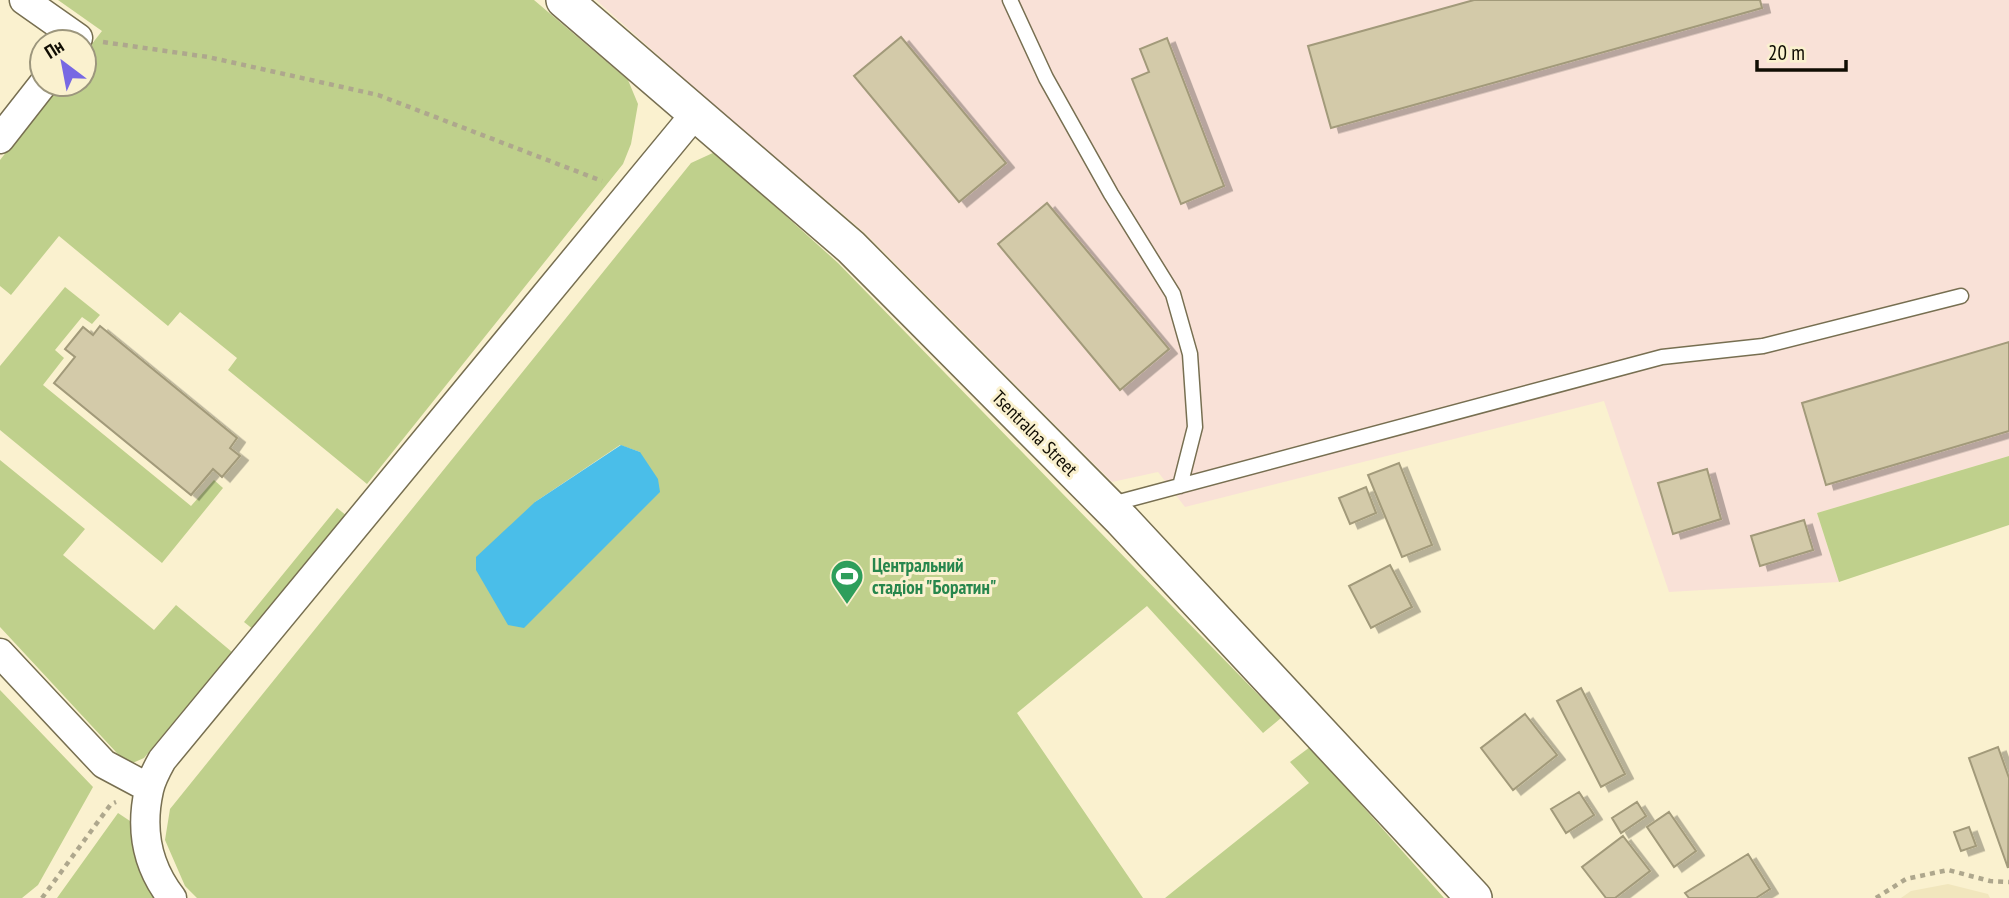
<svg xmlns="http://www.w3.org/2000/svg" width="2009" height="898" viewBox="0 0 2009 898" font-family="'PT Sans Narrow',sans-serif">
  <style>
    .built { fill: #f1e6bd }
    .industrial { fill: #f9e1d7 }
    .green { fill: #bfd08c; fill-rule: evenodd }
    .water { fill: #4abee9 }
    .building { fill: #d3caa9; stroke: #a29a7a; stroke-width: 2; filter: url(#shadow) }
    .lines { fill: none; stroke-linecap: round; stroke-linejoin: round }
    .service-casing { stroke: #776f51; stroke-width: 17 }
    .minor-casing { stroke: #776f51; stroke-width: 31 }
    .tertiary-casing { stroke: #776f51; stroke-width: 38 }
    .path { stroke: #aea78d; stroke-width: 4.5; stroke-dasharray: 5 5; stroke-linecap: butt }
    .service { stroke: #fff; stroke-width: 14 }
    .minor { stroke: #fff; stroke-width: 28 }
    .tertiary { stroke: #fff; stroke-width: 35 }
    .labels { text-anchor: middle; stroke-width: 6; stroke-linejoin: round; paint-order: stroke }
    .street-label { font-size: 19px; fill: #100d03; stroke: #faf1cf }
    .leisure-label { font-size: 19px; font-weight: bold; fill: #27864d; stroke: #faf1cf; text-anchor: start }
  </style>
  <defs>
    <filter id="shadow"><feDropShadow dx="8" dy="4.5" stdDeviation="0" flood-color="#0004"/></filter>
  </defs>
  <rect width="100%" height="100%" fill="#faf1cf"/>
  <!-- built -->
  <path class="built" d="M1948,884L1988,894L1990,898H1901L1911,891Z"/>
  <!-- industrial -->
  <path class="industrial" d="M596,0H2009V456L1817,513L1839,582L1669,592L1604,401L1185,507L1158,472L1112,482L865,233L708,100Z"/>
  <!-- green -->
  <path class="green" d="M58,0H534L628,80L638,104L631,144L623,164L367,484L228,370L237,358L180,312L168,326L59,236L11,295L0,286V160L60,84H84V54L102,31Z
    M715,152L838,263L1281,718L1263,733L1147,606L1017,713L1143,898H197L185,886L165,840L170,809L691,163ZM620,445L640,452L535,502Z
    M65,287L100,315L92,324L82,317L55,350L64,358L43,385L191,506L214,480L223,488L162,563L0,430V366Z
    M2009,456V525L1839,582L1817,513Z
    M0,460L85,529L63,555L154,630L176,605L232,652L144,758L128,765L0,627Z
    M337,508L347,516L254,630L244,622Z
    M0,690L93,787L38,885L22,898H0Z
    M1310,747L1444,898H1165L1309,783L1290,762Z
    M118,813L130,821L137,861L154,898H57Z"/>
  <!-- water -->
  <path class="water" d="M621,445L640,452L658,479L660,492L524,628L508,625L476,570V557L535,502Z"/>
  <!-- building -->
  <path class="building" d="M1474,0H1760L1762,8L1331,128L1308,46Z
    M901,37L1006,163L959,202L854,76Z
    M1167,38L1224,186L1181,204L1132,79L1149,72L1140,49Z
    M1047,203L1169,349L1120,390L998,244Z
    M100,326L237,438L230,448L240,456L222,477L213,469L191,495L54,383L75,357L65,349L83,327L93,335Z
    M2009,342V431L1826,485L1802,403Z
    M1399,463L1432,545L1402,557L1368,475Z
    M1707,469L1721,519L1673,534L1658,483Z
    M1366,487L1376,513L1350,524L1339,498Z
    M1804,520L1813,550L1760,566L1751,536Z
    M1390,565L1412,607L1371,628L1349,586Z
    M1581,688L1625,774L1601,787L1557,701Z
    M1525,714L1557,755L1513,790L1481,748Z
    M1998,747L2009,778L2008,868L1969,758Z
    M1579,792L1594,815L1566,833L1551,809Z
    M1637,802L1646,816L1621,833L1612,818Z
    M1669,812L1696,851L1674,867L1647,827Z
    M1969,827L1976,846L1961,851L1954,832Z
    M1623,836L1650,871L1615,898H1606L1582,867Z
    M1748,854L1770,889L1756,898H1689L1685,893Z"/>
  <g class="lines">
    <defs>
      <path id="service" d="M1010,0L1046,78L1111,194L1173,294L1190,354L1195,427L1180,486
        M1108,505L1662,357L1763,346L1961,296"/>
      <path id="minor" d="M24,0L78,38L75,42
        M0,139L43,84
        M0,653L104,764L149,788
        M172,898C147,866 140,830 149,790C151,780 157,769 162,760L695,114"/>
      <path id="tertiary" d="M564,0L851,247L1122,520L1474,898"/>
    </defs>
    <!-- service casing -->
    <use href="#service" class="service-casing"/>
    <!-- minor casing -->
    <use href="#minor" class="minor-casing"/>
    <!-- tertiary casing -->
    <use href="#tertiary" class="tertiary-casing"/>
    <!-- path -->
    <path class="path" d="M103,42L208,57L378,95L602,181
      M42,898L111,804L116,802
      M1876,898L1906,879L1948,870L1990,881L2009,882"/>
    <!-- service -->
    <use href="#service" class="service"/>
    <!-- minor -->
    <use href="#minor" class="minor"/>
    <!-- tertiary -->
    <use href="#tertiary" class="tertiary"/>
  </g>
  <!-- icons -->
  <defs>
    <symbol id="stadium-pin" viewBox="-11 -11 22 30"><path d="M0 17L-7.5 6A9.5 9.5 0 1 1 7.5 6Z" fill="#2e9e5b" stroke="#faf1cf"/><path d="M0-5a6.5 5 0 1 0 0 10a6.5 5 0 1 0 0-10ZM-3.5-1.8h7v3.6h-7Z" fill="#fff"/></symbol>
  </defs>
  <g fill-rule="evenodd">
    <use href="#stadium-pin" x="828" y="557" width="38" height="52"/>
  </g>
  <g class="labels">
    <!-- street labels -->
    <g class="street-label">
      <text transform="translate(1035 433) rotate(45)" y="7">Tsentralna Street</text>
    </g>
    <!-- leisure labels -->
    <g class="leisure-label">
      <text x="872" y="572">Центральний<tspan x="872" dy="22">стадіон "Боратин"</tspan></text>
    </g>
  </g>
  <!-- north arrow -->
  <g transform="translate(63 63) rotate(328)"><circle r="33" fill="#faf1cf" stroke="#9c967d" stroke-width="2"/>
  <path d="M0-5L12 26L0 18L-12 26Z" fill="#7768e3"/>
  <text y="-10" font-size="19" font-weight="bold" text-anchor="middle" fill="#100d03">Пн</text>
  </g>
  <!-- scale -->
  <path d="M1757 60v10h89v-10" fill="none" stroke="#100d03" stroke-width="3.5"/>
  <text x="1768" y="60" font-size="21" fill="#100d03" stroke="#faf1cf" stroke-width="5" paint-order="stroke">20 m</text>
</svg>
